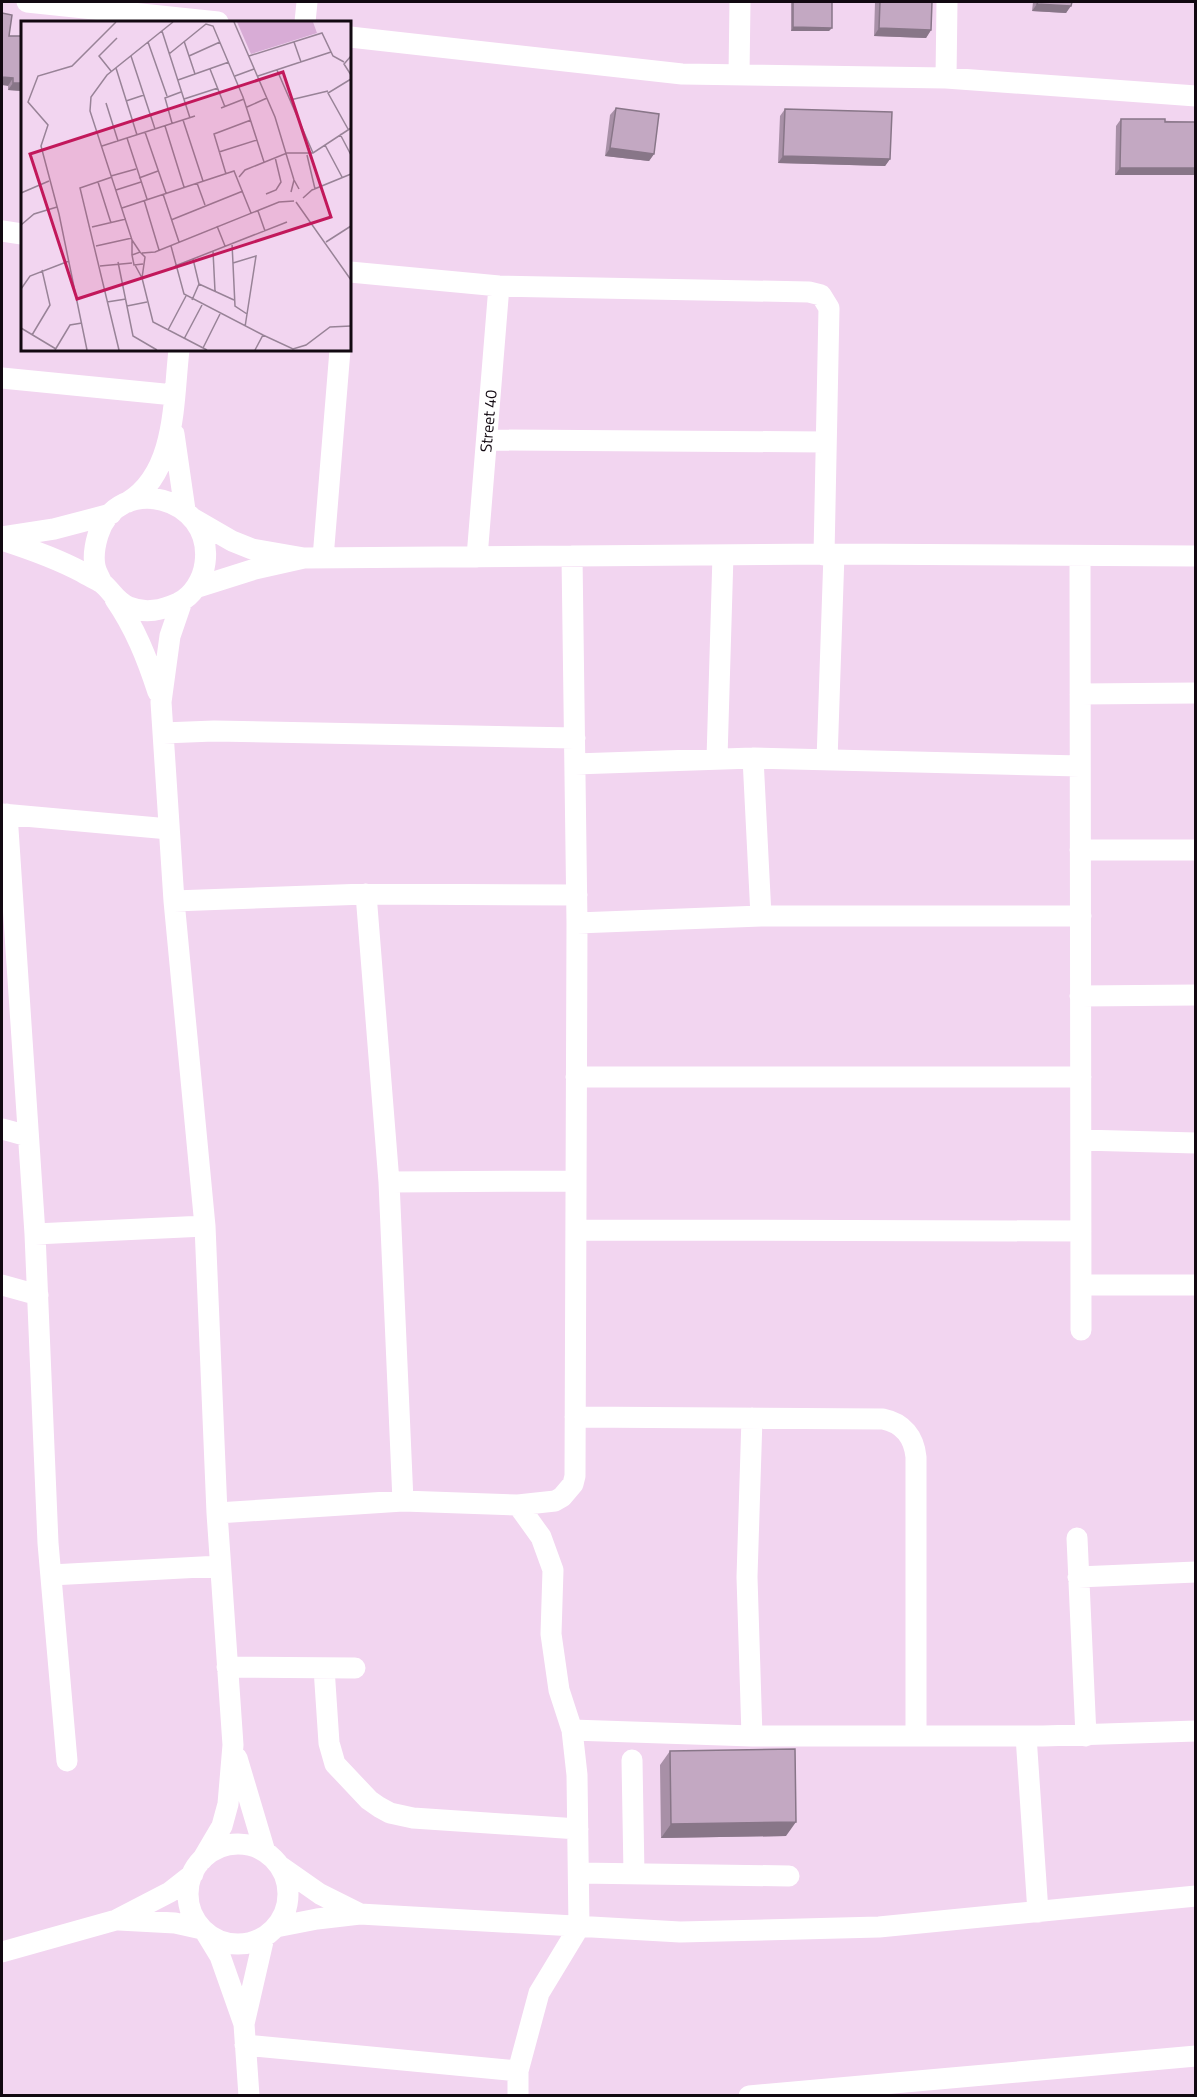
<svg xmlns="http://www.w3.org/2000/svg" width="1197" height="2097" viewBox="0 0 1197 2097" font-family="'Titillium Web',sans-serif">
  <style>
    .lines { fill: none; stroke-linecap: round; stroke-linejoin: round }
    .minor { stroke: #fff; stroke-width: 21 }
    .wall { fill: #a890a7 }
    .shaded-wall { fill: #887688 }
    .building { fill: #c3a8c2; stroke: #887688; stroke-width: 1.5 }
    .labels { text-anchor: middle; stroke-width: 4.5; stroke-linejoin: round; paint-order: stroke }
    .street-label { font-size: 16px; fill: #120911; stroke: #fff }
    .inset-road { fill: none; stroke: #988397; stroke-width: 1.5 }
    .view { fill: #c2185b; fill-opacity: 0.15; stroke: #c2185b; stroke-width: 3 }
    .inset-edge { fill: none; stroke: #120911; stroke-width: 3 }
  </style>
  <rect width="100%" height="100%" fill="#f2d5f0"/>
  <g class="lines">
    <!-- minor -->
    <path class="minor" d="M27,2L218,22
      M305,22L307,2
      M350,37L682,74L946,78L1196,96
      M739,75L740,2
      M946,78L947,2
      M2,231L22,234
      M350,272L499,286L809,292L821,295L829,308L824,555
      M2,378L174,395
      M174,434L185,510
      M487,440L826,442
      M128,502C177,472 173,400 179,350
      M194,519L232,541L252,549L304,558L255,569L195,588
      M2,537L54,529L111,514
      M2,540C30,549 56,558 82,572C88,576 96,579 102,583C112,591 116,602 129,607C146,614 162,610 178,603C193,596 203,579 205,563C214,496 118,472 98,535C95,545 93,556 95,566C96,572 100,578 102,583
      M1080,556L1081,1330
      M477,557L499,286
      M304,558L834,554L1196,556
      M323,558L340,350
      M115,599C135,628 147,658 158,692
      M182,601L170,636L161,702L174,901L205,1226L217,1513L233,1745L228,1804L222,1826L202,1860
      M1080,694L1196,693
      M163,733L214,731L575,738
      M717,758L723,555
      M753,758L761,916
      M827,760L834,554
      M575,764L753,758L1080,766
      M2,814L169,829
      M7,814L35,1234L48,1543L67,1761
      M1080,850H1196
      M366,894L389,1182L403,1501
      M174,901L366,894L577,895
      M577,923L761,916H1081
      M1080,996L1196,995
      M576,1077H1081
      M2,1129L28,1136
      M1081,1140L1196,1143
      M389,1182L576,1181
      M576,1230L1081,1231
      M35,1234L205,1226
      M2,1285L38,1295
      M1081,1285H1196
      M575,1417L883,1419C903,1423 914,1437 916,1457V1736
      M518,1505L541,1537L553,1570L551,1634L559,1690L572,1730L577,1775L579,1927L539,1993L518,2071V2096
      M217,1513L403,1501L518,1505L555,1501L562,1497L573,1484L575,1476L577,923L572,556
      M1077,1538L1086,1736
      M51,1575L220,1566
      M1078,1577L1196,1572
      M227,1667L355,1668
      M324,1668L329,1743L335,1764L369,1800L379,1807L390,1813L413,1818L578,1829
      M572,1730L752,1736H1043L1196,1731
      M752,1736L747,1577L752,1418
      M1026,1736L1038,1912
      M237,1758L265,1852
      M632,1760L634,1874
      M188 1894a50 50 0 1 1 100 0a50 50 0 1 1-100 0Z
      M579,1873L789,1876
      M360,1914L680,1932L879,1927L1196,1896
      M119,1920L175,1923L202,1929
      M276,1927L317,1919L360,1914L320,1894L280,1866
      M206,1933L220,1956L244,2024L249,2096
      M2,1952L116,1920L170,1892L193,1874
      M244,2024L264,1937
      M245,2045L518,2071
      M749,2096L1196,2056"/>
  </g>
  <!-- wall -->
  <path class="wall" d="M791,2H832L829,31H791Z
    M875,2H932L931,30L926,38L874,36Z
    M1033,2H1072L1066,13L1032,11Z
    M9,36H22V91L8,90Z
    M616,108L654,154L649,161L605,156L610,115Z
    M785,109L890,159L885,166L778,163L780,116Z
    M1121,119L1196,122V175H1115L1116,126Z
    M670,1751L786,1836L661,1838L660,1765Z"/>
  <!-- shaded-wall -->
  <path class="shaded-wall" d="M1037,4L1071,6L1066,13L1032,11Z
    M793,27L832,28L829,31H791Z
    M879,28L931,30L926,38L874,36Z
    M2,77L13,78L8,86L2,85Z
    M13,83H22V91L8,90Z
    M610,148L654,154L649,161L605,156Z
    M783,156L890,159L885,166L778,163Z
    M1120,168H1196V175H1115Z
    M796,1822L786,1836L661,1838L671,1824Z"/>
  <!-- building -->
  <path class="building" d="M793,2H832V28L793,27Z
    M880,2H932L931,30L879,28Z
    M1038,2H1072L1071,6L1037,4Z
    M2,13L12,15L9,36H22V83H13V78L2,77Z
    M616,108L659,114L654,154L610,148Z
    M785,109L892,112L890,159L783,156Z
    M1121,119H1165V122H1196V168H1120Z
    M795,1749L796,1822L671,1824L670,1751Z"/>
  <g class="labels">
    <!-- street labels -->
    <g class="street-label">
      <text transform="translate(488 421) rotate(-85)" y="6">Street 40</text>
    </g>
  </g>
  <!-- overview -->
  <g transform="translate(21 21)">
    <rect width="330" height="330" fill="#f2d5f0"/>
    <path d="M216,1H292L296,12L230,33Z" fill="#d8acd6"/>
    <path class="inset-road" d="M213,1L254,96L273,159M141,10L169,97M163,20L174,53M127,21L146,75M273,21L280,41M148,33L185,3L192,5L222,76L243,141M110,35L134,108M168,35L199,21M228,35L301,12L312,35L323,41M330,35L323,43L330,54M95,47L116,114M189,48L204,86M256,49L292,132M90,50L78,35L96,17M214,55L233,48M237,55L310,31M157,59L208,41M163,78L197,67M269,79L307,70M105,80L123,74M85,82L97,120M226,86L246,77M200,87L223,78M162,99L182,160M151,102L144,77L160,71M144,105L163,166M327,108L307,72L330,58M124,111L145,172M319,113L330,134M106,117L126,178M304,124L321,156M81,125L174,95M198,131L236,119M286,134L294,168M205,153L193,113L230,99M90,155L115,148M91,156L59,167L98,329M218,156L224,149L266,132H292L330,107M118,157L137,150M77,161L90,202M176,162L184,184M95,169L120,161M270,171L273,159L278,168M0,172L28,160M142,173L158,221M245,173L255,169L260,161L254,136M282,177L291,169L330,153M123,179L138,229M275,181L330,259M101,187L213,150L230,192M237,190L244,210M150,199L222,170M0,204L13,193L36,186M196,205L204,225M71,206L105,198M111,219L69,90L70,76L86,54L152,1M305,221L330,205M211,222L214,285L226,293M75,225L111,217M150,225L163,273L242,314M192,230L194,270M121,232L134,231L258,181L273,180M111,234V219L119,231M97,241L112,315L136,329M212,242L235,235L224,306M114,244L121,257L124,236L119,231L111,234L113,244L122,243M79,245L111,242M154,245L266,201M121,257L132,301L186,329M178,263L213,279M0,268L9,255L48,240M171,279L178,263L172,238M86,281L105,278M106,285L126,281M0,307L35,328M147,309L165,275M11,314L29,284L21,249M163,318L181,284M182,327L199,293M34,329L49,304L61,302M66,329L38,193L20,125L27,104L7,81L17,55L51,45L95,1M234,329L242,314L272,328L285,324L309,306L330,305"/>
    <path class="view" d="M262,51L310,196L56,278L9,133Z"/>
    <rect width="330" height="330" class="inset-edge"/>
  </g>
  <!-- border -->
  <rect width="1197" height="2097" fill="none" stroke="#120911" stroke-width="6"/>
</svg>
